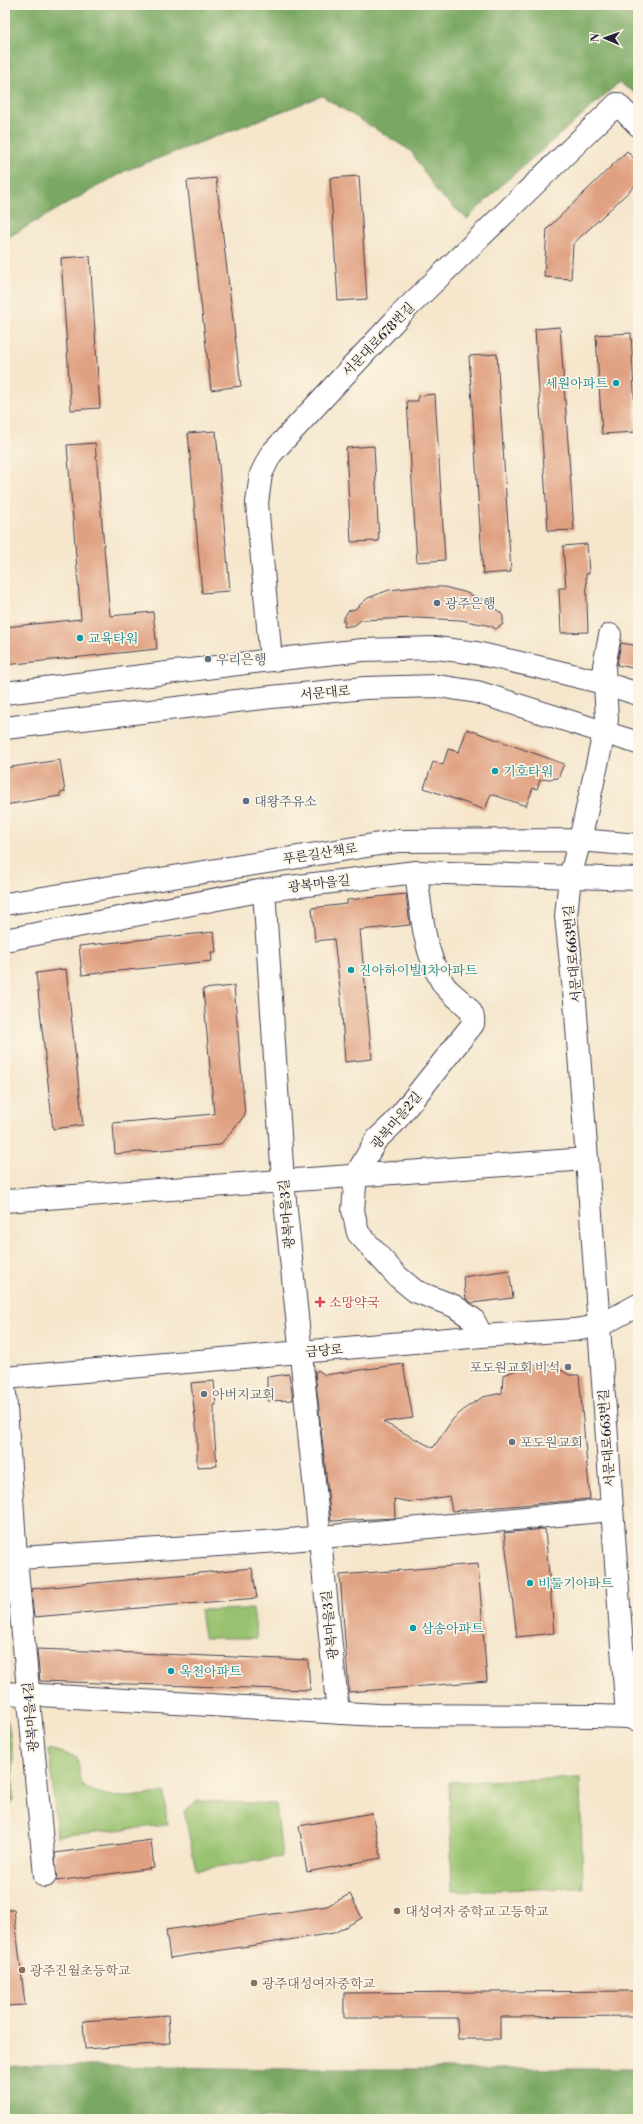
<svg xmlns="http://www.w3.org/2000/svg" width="643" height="2124" viewBox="0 0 643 2124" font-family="'Libre Bodoni','Noto Serif KR',serif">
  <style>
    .green { fill: #99c26f; stroke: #5e7255 }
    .forest { fill: #7aa862; stroke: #4e654e }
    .building { fill: #e0a182 }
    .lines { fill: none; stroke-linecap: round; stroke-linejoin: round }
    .minor-casing { stroke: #423f51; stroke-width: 24 }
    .major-casing { stroke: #423f51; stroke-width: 24 }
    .minor { stroke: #fff; stroke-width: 22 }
    .major { stroke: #fff; stroke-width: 22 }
    .culture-dot { fill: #0f9aa8; stroke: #fcf5e5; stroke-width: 1.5 }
    .service-dot { fill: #5c6f8a; stroke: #fcf5e5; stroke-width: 1.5 }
    .health-dot { fill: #e0444e; stroke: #fcf5e5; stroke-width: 1.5 }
    .worship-dot { fill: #6b7280; stroke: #fcf5e5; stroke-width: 1.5 }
    .education-dot { fill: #8d6e63; stroke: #fcf5e5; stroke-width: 1.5 }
    .labels { text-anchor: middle; stroke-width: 3.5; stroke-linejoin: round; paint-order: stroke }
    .street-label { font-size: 13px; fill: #22223b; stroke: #fcf5e5 }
    .culture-label { font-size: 13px; fill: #0d838f; stroke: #fcf5e5; text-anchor: start }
    .service-label { font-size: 13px; fill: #4e5e75; stroke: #fcf5e5; text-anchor: start }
    .health-label { font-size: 13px; fill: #be3a42; stroke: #fcf5e5; text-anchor: start }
    .worship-label { font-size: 13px; fill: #5b616d; stroke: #fcf5e5; text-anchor: start }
    .education-label { font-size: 13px; fill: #785e54; stroke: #fcf5e5; text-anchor: start }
  </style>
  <rect width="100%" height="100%" fill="#fcf5e5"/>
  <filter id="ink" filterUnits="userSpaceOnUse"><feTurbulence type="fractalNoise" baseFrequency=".025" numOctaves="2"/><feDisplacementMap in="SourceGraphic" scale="8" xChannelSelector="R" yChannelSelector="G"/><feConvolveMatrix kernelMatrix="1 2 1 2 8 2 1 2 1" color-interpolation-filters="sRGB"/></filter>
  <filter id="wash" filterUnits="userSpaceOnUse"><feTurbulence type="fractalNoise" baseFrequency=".012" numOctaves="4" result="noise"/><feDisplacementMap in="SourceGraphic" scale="16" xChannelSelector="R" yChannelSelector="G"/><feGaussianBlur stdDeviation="0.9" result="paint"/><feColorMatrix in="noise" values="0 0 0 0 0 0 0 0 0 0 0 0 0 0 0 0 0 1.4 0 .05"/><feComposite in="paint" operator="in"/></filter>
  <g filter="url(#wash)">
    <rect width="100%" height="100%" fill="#f5e6cc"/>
    <!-- green -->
    <path class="green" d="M253,1609L257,1638H204L200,1610Z
      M5,1718L8,1722L13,1755V1799L5,1821Z
      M49,1749L77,1757L82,1785C107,1802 136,1797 164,1792L167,1825L57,1836Z
      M580,1778L583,1888L452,1891L449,1782Z
      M197,1801L276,1804L282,1857L196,1870L184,1811Z"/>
    <!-- forest -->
    <path class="forest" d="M5,5H638V95L619,83L506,181L467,219L437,192L411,151L322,96L125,171L5,239Z
      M35,2065L288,2069H638V2119H5V2067Z"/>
    <g id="blocks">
      <!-- building -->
      <path class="building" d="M627,151L638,163V183L573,244L571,279L544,277L547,229Z
        M359,176L367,299L338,301L330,178Z
        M216,178L241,386L211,390L187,181Z
        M90,256L100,408L71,410L61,258Z
        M560,327L574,530L548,531L535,329Z
        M631,333L636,432L602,434L596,335Z
        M497,354L511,572L483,574L469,356Z
        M435,394L445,560L417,562L407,401H418V396Z
        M216,431L230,591L202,593L188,433Z
        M95,443L110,616L153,612L157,649L5,665V627L81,619L67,445Z
        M374,446L379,541L351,542L346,448Z
        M587,544L589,574H586L588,632L561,633L559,588H566L563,546Z
        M416,587H444L464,592L483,600L501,613L503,616V624L496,629L491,626L461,620L416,618L361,620L355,625L344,627L345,621H342L348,611L355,609L368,598L389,590Z
        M621,643L638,646V669L617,665Z
        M467,729L564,764L558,778L540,780L537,789L533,788L526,806L491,794L485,810L424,788L433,762L443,765L448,749L459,752Z
        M60,760L65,792L60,793V796L5,805V768Z
        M406,894L410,925L360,930L372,1059L345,1062L341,998L334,939L315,941L312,908L347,904V900Z
        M214,932L216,952H211L212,961L82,975L79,946Z
        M66,969L83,1125L53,1129L36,973Z
        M234,986L245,1115L220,1145L115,1154L113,1123L214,1114L203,989Z
        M509,1270L513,1298L472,1303L466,1299L463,1277Z
        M403,1364L413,1418L383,1422L433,1448L453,1419L467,1407L483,1397L502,1393L503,1375L528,1366L541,1364L556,1367L569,1375H579L590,1499L452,1511L449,1496L412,1502L394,1499L395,1518L331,1521L315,1373L318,1370L325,1375Z
        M289,1374L293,1400L267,1401V1377Z
        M214,1381L216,1405H214V1430L217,1466L197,1467V1434L191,1383Z
        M545,1529L554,1633L517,1637L504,1533Z
        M478,1564L487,1681L349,1692L340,1575Z
        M252,1568L257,1598L34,1617L31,1589Z
        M37,1649L308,1660L310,1690L40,1681Z
        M372,1813L381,1858L307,1872L299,1826Z
        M151,1840L154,1868L56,1881L55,1853Z
        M350,1894L362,1918L334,1933L170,1958L166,1930L327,1906Z
        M5,1910H14L25,2005L5,2006Z
        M638,1991V2016L500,2017V2039H458L457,2018H344V1993Z
        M168,2015L170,2043L85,2049L83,2021Z"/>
    </g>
  </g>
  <g filter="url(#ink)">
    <use href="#blocks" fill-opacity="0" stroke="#423f51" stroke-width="1"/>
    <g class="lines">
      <defs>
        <path id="minor" d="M610,635L604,666L607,720L580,840L570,877L566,916L575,1001L587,1159L627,1717
          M271,660L257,503L261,474L271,454L401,314L617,104L638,125
          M416,872C421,909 423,949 442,982C451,998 476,1005 473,1024L394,1123L376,1140L356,1175L353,1210L358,1233L397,1276L415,1291L454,1306L473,1319L482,1336
          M264,890L283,1181L338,1713
          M5,904L398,841L580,840L638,845
          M5,940L264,890L416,872L638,879
          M5,1201L587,1159
          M5,1378L482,1336L574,1330L599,1326L638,1305
          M5,1393L16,1558L45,1876
          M5,1559L279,1541L611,1510
          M5,1693L378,1715L596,1716L627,1717L638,1720"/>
        <path id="major" d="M5,693L271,660L363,650L436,648L476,653L547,669L604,683L638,694
          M5,728L271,697L365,688L438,686L477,692L638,743"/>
      </defs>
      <!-- minor casing -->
      <use href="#minor" class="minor-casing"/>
      <!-- major casing -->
      <use href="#major" class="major-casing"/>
      <!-- minor -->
      <use href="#minor" class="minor"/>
      <!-- major -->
      <use href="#major" class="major"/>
    </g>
  </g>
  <!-- markers -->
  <g class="culture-dot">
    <circle cx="616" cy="383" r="4"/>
    <circle cx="80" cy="638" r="4"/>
    <circle cx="495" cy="771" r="4"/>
    <circle cx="351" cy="970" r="4"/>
    <circle cx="530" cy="1583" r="4"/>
    <circle cx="413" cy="1628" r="4"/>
    <circle cx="171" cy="1671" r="4"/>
  </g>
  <g class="service-dot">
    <circle cx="437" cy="603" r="4"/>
    <circle cx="208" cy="659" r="4"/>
    <circle cx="246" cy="801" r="4"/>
  </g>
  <path class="health-dot" d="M318 1296h4v4h4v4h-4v4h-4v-4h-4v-4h4z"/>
  <g class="worship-dot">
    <circle cx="568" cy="1367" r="4"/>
    <circle cx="204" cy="1394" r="4"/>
    <circle cx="512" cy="1442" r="4"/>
  </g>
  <g class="education-dot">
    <circle cx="397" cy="1911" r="4"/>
    <circle cx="22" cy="1970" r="4"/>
    <circle cx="254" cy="1983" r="4"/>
  </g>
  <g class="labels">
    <!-- street labels -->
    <g class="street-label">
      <text transform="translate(378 339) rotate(-46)" y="5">서문대로678번길</text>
      <text transform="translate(325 692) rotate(-5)" y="5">서문대로</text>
      <text transform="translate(320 853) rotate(-9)" y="5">푸른길산책로</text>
      <text transform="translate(319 883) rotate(-7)" y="5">광복마을길</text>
      <text transform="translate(572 954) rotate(-95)" y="5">서문대로663번길</text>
      <text transform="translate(396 1120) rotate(-50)" y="5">광복마을2길</text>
      <text transform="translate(286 1214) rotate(-95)" y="5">광복마을3길</text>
      <text transform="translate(324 1350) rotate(-5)" y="5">금당로</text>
      <text transform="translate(606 1438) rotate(-94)" y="5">서문대로663번길</text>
      <text transform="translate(329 1625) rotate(-96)" y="5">광복마을3길</text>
      <text transform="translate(30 1717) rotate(-95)" y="5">광복마을4길</text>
    </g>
    <!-- culture labels -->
    <g class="culture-label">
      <text x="608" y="388" text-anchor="end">세원아파트</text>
      <text x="88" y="643">교육타워</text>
      <text x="503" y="776">기호타워</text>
      <text x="359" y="975">진아하이빌1차아파트</text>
      <text x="538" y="1588">비둘기아파트</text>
      <text x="421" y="1633">삼송아파트</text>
      <text x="179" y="1676">옥천아파트</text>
    </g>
    <!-- service labels -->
    <g class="service-label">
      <text x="445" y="608">광주은행</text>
      <text x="216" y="664">우리은행</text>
      <text x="254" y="806">대왕주유소</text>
    </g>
    <!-- health labels -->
    <g class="health-label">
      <text x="329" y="1307">소망약국</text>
    </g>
    <!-- worship labels -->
    <g class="worship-label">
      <text x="560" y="1372" text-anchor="end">포도원교회 비석</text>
      <text x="212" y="1399">아버지교회</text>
      <text x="520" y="1447">포도원교회</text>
    </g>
    <!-- education labels -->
    <g class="education-label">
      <text x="405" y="1916">대성여자 중학교 고등학교</text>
      <text x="30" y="1975">광주진월초등학교</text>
      <text x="262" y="1988">광주대성여자중학교</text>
    </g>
  </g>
  <!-- margin -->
  <rect width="643" height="2124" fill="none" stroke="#fcf5e5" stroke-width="20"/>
  <!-- north arrow -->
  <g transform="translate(605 38) rotate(272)" stroke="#fcf5e5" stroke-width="3" paint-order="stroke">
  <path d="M0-3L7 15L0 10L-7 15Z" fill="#22223b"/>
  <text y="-6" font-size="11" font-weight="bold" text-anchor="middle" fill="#22223b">N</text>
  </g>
</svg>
